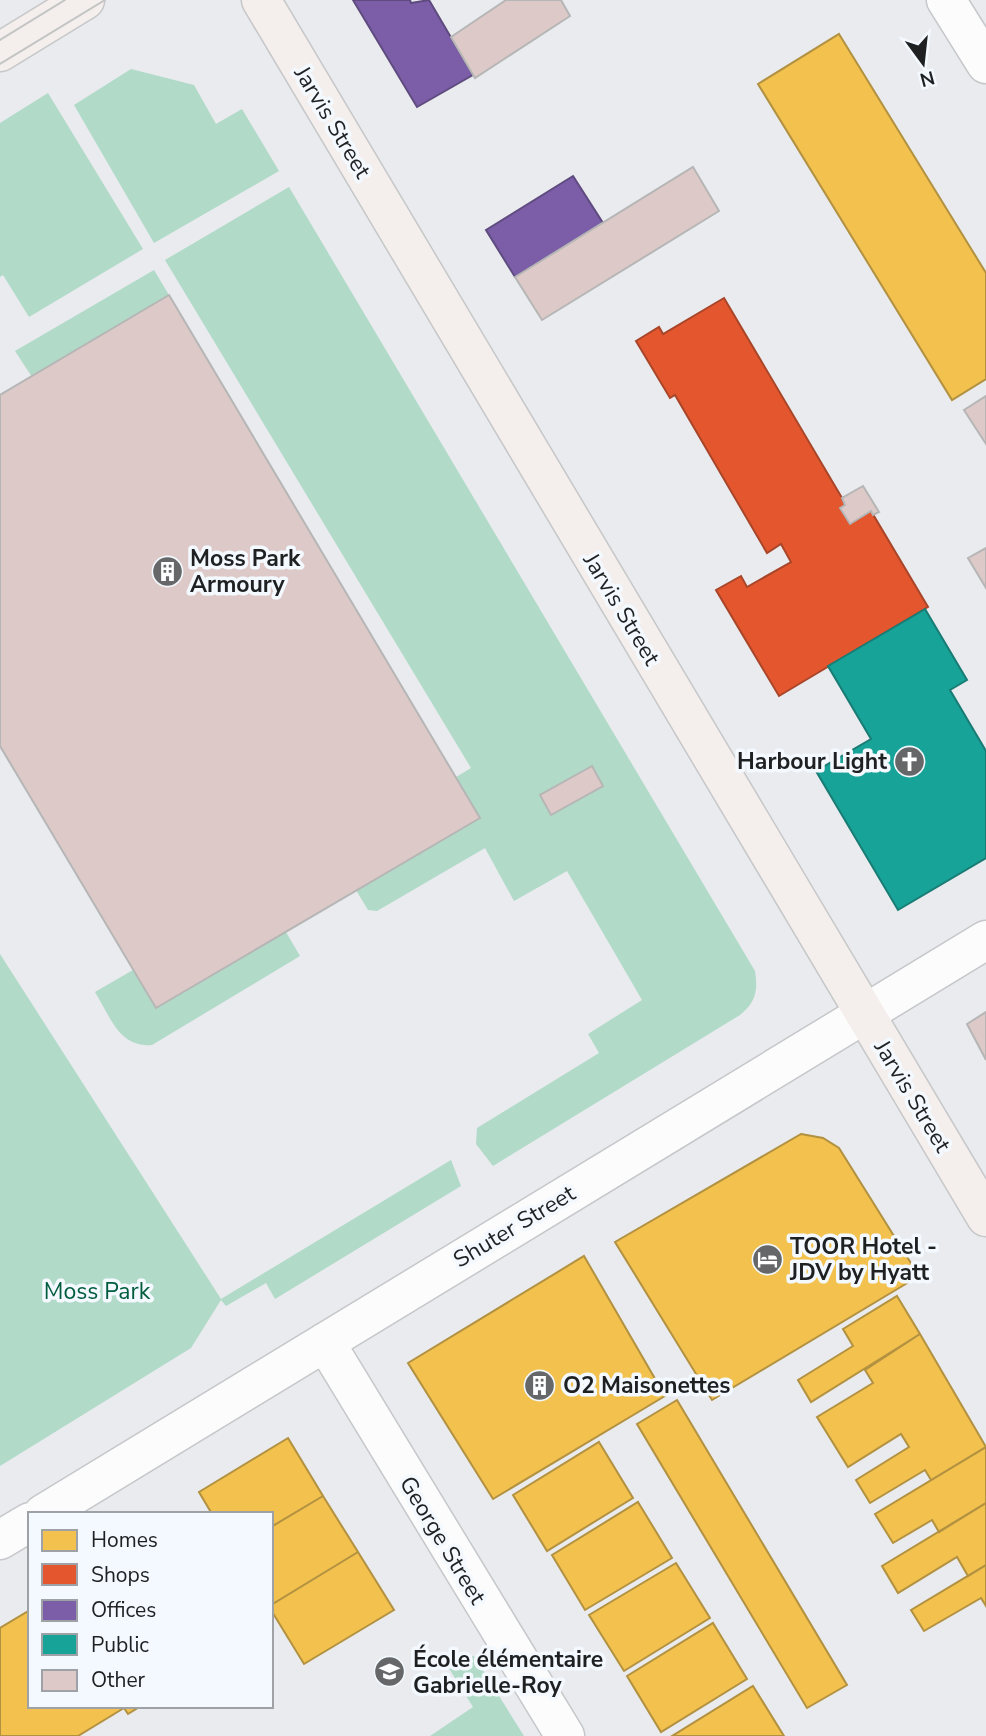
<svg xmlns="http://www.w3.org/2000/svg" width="986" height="1736" viewBox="0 0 986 1736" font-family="'Nunito Sans',sans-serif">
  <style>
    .green { fill: #b1dac8; fill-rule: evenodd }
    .homes { fill: #f2c14e; stroke: #b29141; stroke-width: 2 }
    .shops { fill: #e4572e; stroke: #a9462a; stroke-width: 2 }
    .offices { fill: #7b5ea7; stroke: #5f4b7f; stroke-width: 2 }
    .public { fill: #17a398; stroke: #197c75; stroke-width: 2 }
    .building { fill: #ddcac8; stroke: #b6b6b6; stroke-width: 2 }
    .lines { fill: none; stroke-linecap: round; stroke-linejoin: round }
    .minor-casing { stroke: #c6c7ca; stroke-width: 41 }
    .major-casing { stroke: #c6c7c8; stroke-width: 41 }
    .minor { stroke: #fcfcfc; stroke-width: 38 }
    .major { stroke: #f4eeec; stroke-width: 38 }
    .tram { stroke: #c3c4c4; stroke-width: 2 }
    .labels { text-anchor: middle; stroke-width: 7; stroke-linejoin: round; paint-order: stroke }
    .street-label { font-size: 23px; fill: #1e2022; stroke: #f3f9fe }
    .poi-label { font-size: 23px; font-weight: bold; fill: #1e2022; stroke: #f3f9fe; text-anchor: start }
    .park-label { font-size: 23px; fill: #005c3c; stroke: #f3f9fe }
  </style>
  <rect width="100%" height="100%" fill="#e9ebee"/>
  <!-- green -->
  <path class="green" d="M131,69L194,85L216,124L242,109L279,171L154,243L74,105Z
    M48,93L143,249L29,317L3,275L0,277V123Z
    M289,187L755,971C758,991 756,1002 740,1015L493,1166L476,1144L477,1128L599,1053L588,1034L642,1000L567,871L514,901L485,848L377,911L368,910L356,890L480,818L456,777L471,768L165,260ZM592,767L603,786L551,815L540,795Z
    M154,270L169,295L32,377L15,351Z
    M286,932L300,956L152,1045C119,1048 110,1016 95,992L133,970L156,1007Z
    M0,954L221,1299L451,1160L461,1186L275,1299L266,1283L226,1306L221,1300L191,1348L0,1466Z
    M474,1656L524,1736H430L473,1707L445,1662Z"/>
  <!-- homes -->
  <path class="homes" d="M839,34L986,273V379L952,400L758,84Z
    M801,1134L823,1138L839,1148L919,1276L712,1400L615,1242Z
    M584,1256L665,1396L493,1499L408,1363Z
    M897,1296L920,1334L811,1402L798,1380L853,1346L843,1329Z
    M920,1334L986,1447L931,1480L925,1470L870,1503L856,1480L909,1447L901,1434L848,1467L817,1417L873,1383L865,1370Z
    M677,1400L847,1685L807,1708L637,1424Z
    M288,1438L323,1496L271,1527V1514H212L199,1492Z
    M599,1442L633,1498L547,1551L513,1495Z
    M986,1447V1503L939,1532L932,1520L893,1543L875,1514Z
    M323,1496L358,1552L271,1605V1527Z
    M638,1502L672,1558L585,1610L552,1555Z
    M986,1503V1565L968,1576L957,1557L898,1593L882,1566Z
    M358,1552L394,1610L304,1664L271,1610V1605Z
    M676,1563L710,1618L624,1671L589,1615Z
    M986,1565V1606L981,1598L924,1631L911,1610Z
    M30,1610V1706H141L128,1714L124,1708L78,1736H0V1628Z
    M713,1623L747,1679L661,1732L627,1676Z
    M753,1686L784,1736H672Z"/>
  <!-- shops -->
  <path class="shops" d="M724,298L842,498L845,505L840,508L850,524L871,511L928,607L779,696L716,590L741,576L747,587L791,562L781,544L767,553L675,395L670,398L636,341L659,327L663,334Z"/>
  <!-- offices -->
  <path class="offices" d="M353,0H410L411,3L429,0L473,75L417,107Z
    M573,176L603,223L515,277L486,230Z"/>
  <!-- public -->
  <path class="public" d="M925,609L967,680L950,690L986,751V858L898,910L816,771L871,739L828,666Z"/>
  <!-- building -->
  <path class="building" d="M506,0H561L570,16L475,78L451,37Z
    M693,167L719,211L542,320L515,277Z
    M169,295L480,818L156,1008L0,746V395Z
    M986,396V444L964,410Z
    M863,486L879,512L873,515L871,511L850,524L840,508L845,505L842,498Z
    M986,548V588L968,558Z
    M592,766L603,786L551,815L540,795Z
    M986,1012V1060L967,1024Z"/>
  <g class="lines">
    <defs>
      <path id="minor" d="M946,0L986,64
        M325,1342L565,1736
        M43,1514L986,940
        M0,1540L30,1522"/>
      <path id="major" d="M261,0L986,1217
        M0,52L85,0"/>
    </defs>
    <!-- minor casing -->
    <use href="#minor" class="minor-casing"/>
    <!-- major casing -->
    <use href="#major" class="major-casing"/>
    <!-- minor -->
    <use href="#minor" class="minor"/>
    <!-- major -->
    <use href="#major" class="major"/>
    <!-- tram -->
    <path class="tram" d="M0,40L65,0
      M0,64L105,0"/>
  </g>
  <!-- icons -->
  <defs>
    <symbol id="building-disc" viewBox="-11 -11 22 22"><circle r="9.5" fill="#656769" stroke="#f3f9fe"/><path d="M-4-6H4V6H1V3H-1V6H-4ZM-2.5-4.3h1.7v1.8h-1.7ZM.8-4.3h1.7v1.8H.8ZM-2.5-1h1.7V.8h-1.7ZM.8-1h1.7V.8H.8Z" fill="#fff"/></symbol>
    <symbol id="church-disc" viewBox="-11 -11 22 22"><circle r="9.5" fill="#656769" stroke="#f3f9fe"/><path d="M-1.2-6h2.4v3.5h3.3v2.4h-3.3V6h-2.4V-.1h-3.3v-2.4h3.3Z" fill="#fff"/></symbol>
    <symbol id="hotel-disc" viewBox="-11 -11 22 22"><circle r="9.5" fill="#656769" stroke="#f3f9fe"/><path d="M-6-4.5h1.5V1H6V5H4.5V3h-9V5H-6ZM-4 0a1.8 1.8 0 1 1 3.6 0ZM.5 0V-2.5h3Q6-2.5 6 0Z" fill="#fff"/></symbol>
    <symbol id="school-disc" viewBox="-11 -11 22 22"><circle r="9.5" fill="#656769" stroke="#f3f9fe"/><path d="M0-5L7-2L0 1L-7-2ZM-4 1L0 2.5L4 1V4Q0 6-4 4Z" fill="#fff"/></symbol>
  </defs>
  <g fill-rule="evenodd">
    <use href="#building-disc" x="150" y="554" width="35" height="35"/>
    <use href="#church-disc" x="892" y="744" width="35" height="35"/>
    <use href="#hotel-disc" x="750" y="1242" width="35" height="35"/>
    <use href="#building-disc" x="522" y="1368" width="35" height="35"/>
    <use href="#school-disc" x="372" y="1654" width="35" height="35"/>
  </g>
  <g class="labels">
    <!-- street labels -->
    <g class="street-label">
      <text transform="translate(333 122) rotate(59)" y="8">Jarvis Street</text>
      <text transform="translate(622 609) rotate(59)" y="8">Jarvis Street</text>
      <text transform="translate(913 1096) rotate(59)" y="8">Jarvis Street</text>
      <text transform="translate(514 1226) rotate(-31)" y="8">Shuter Street</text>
      <text transform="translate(443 1540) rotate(59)" y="8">George Street</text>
    </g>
    <!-- poi labels -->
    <g class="poi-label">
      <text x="190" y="566">Moss Park<tspan x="190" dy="26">Armoury</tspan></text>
      <text x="887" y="769" text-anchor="end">Harbour Light</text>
      <text x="790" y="1254">TOOR Hotel -<tspan x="790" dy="26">JDV by Hyatt</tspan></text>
      <text x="563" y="1393">O2 Maisonettes</text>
      <text x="413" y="1667">École élémentaire<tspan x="413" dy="26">Gabrielle-Roy</tspan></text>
    </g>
    <!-- park labels -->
    <g class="park-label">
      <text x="97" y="1299">Moss Park</text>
    </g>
  </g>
  <!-- legend -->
  <rect x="28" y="1512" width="245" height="196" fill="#f3f9fe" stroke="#9ea2a6" stroke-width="2"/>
  <rect x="42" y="1530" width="35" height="21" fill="#f2c14e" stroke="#9ea2a6" stroke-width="2"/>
  <text x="91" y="1547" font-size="21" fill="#1e2022">Homes</text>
  <rect x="42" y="1564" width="35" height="21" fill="#e4572e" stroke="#9ea2a6" stroke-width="2"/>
  <text x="91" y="1582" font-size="21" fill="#1e2022">Shops</text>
  <rect x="42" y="1600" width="35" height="21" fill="#7b5ea7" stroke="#9ea2a6" stroke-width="2"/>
  <text x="91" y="1617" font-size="21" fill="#1e2022">Offices</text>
  <rect x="42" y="1634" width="35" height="21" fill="#17a398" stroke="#9ea2a6" stroke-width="2"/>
  <text x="91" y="1652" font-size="21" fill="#1e2022">Public</text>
  <rect x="42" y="1670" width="35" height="21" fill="#ddcac8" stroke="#9ea2a6" stroke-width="2"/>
  <text x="91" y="1687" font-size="21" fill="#1e2022">Other</text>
  <!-- north arrow -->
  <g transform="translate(923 63) rotate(165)" stroke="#f3f9fe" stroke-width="5" paint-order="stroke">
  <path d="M0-5L12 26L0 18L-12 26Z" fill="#1e2022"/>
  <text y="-10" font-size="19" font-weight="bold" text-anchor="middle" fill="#1e2022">N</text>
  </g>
</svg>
